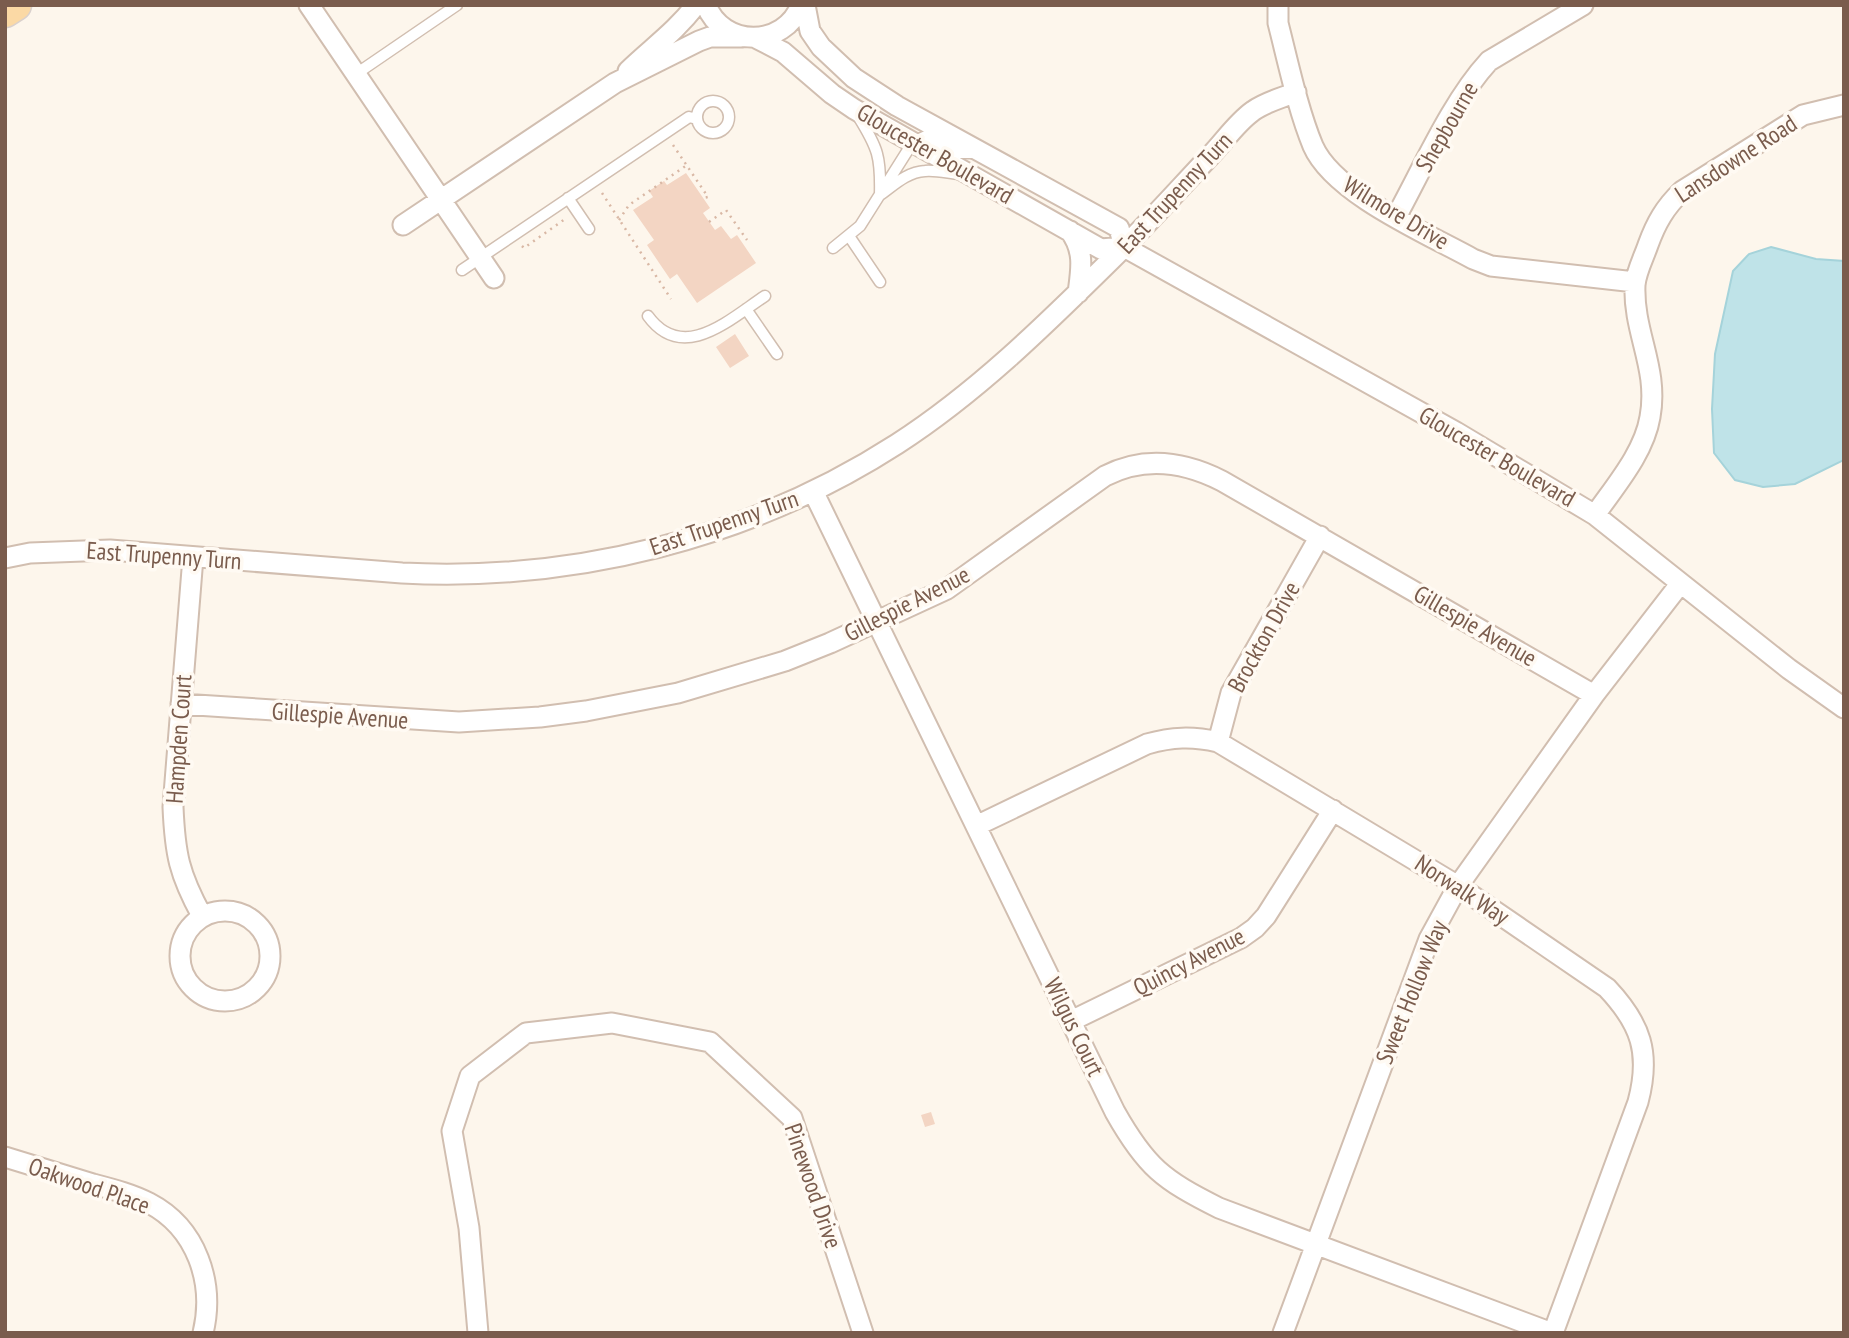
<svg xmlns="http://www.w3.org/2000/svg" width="1849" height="1338" viewBox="0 0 1849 1338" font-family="'PT Sans Narrow',sans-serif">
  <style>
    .water { fill: #bfe3e8; stroke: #a5d3da; stroke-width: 2 }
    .building { fill: #f3d5c3 }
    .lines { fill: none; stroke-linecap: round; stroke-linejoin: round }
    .lane-casing { stroke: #d1beb0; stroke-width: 13 }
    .street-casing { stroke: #d1beb0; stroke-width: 23 }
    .primary-casing { stroke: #dad1cd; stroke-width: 33 }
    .path { stroke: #d9b8a5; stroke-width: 2.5; stroke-dasharray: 2 5; stroke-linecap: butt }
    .lane { stroke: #fff; stroke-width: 10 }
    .street { stroke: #fff; stroke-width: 19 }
    .primary { stroke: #fbd9a5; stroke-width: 30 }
    .labels { text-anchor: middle; stroke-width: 7; stroke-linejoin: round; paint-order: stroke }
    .street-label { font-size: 24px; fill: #7a5c4d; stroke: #fffaf3 }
  </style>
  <rect width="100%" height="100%" fill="#fdf6ec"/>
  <!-- water -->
  <path class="water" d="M1771,247L1816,259L1844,261V460L1795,484L1763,487L1735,480L1714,453L1712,409L1715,354L1733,271L1749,254Z"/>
  <!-- building -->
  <path class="building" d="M686,173L710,208L703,213L715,230L721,226L731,239L737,235L756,263L697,303L677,274L670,279L647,245L654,240L633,210L653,197L649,191L664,181L667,185Z
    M735,334L749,356L730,368L716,347Z
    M931,1112L935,1124L925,1127L921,1115Z"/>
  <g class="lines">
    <defs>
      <path id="lane" d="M356,74L457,5
        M697 117a16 16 0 1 1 32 0a16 16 0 1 1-32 0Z
        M858,116C878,148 881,157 880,195C894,185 907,172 925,171C936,170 948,173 959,174
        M568,198L589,229
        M849,236L880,282
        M833,248L860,226L913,142L928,135L959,153H975
        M462,270L689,117L697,119
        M746,309L777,354
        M648,316C683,364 730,319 765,296"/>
      <path id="street" d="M309,5L494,278
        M706,5C723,48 784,48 801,5
        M805,5L810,31L821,47L854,78L897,106L1119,228L1124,247
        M1278,5V23C1288,62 1298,110 1313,146C1334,194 1428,234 1473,259L1491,266L1635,282
        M756,38L783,52L832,94L854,109L1101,249L1124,247L1456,432L1595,515L1789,669L1844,708
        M628,71C653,47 675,32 696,5
        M1396,217C1423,168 1452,101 1489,61L1583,5
        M403,225L615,83L699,41L710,37H741
        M1070,231C1085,251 1081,270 1078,293
        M813,491L1115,1112C1146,1167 1163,1180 1219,1208L1552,1333
        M1595,515C1615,486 1644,453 1650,417C1659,368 1633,333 1635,285C1636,272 1644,257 1648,245C1656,223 1665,207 1682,191L1803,115L1844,105
        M193,557L173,807C175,854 179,874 202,916
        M5,558L30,553L110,550L402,573C575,582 751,538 897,444C976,393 1043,327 1110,261C1144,228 1176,192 1209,157C1223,143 1236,123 1253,111C1265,102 1282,98 1296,92
        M181,704L459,722L540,717L586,711L678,693L785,661L830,643L947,589L1105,476C1144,456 1183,461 1222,481L1594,695
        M1218,742L1231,693L1320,536
        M976,826L1147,744C1172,737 1192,736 1218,742L1458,886L1607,988C1641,1024 1651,1053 1638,1102L1553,1333
        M180 956a45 45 0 1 1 90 0a45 45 0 1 1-90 0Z
        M1071,1021L1241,938L1255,928L1266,916L1333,810
        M5,1157C35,1166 64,1175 93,1184C112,1189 132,1194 149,1203C197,1228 215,1283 203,1333
        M478,1333L469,1228L452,1131L470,1076L526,1033L612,1023L710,1042L792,1118L863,1333
        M1283,1333L1429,939L1458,886L1594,695L1680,584"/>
      <path id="primary" d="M5,12L16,5"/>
    </defs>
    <!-- lane casing -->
    <use href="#lane" class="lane-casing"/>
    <!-- street casing -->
    <use href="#street" class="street-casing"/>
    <!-- primary casing -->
    <use href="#primary" class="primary-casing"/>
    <!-- path -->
    <path class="path" d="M673,145L708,197L703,198
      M602,193L671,299
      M619,220L629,205L687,165
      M709,222L726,210L747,240
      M522,246L524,248L565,219"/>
    <!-- lane -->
    <use href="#lane" class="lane"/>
    <!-- street -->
    <use href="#street" class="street"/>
    <!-- primary -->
    <use href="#primary" class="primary"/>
  </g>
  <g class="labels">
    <!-- street labels -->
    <g class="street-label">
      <text transform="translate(1447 127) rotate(-60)" y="8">Shepbourne</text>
      <text transform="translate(935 154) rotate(30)" y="8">Gloucester Boulevard</text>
      <text transform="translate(1736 159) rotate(-33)" y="8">Lansdowne Road</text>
      <text transform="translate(1175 193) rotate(-47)" y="8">East Trupenny Turn</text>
      <text transform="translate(1396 213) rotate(31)" y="8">Wilmore Drive</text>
      <text transform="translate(1497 457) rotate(30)" y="8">Gloucester Boulevard</text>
      <text transform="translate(724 523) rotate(-19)" y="8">East Trupenny Turn</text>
      <text transform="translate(164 556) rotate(4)" y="8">East Trupenny Turn</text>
      <text transform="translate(907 604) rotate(-27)" y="8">Gillespie Avenue</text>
      <text transform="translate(1475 626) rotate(30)" y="8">Gillespie Avenue</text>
      <text transform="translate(1264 637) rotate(-61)" y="8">Brockton Drive</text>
      <text transform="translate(340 716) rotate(4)" y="8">Gillespie Avenue</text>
      <text transform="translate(179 739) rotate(-86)" y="8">Hampden Court</text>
      <text transform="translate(1462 890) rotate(33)" y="8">Norwalk Way</text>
      <text transform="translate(1189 962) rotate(-27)" y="8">Quincy Avenue</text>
      <text transform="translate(1412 992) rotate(-68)" y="8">Sweet Hollow Way</text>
      <text transform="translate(1074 1027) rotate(64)" y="8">Wilgus Court</text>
      <text transform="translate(89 1186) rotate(19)" y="8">Oakwood Place</text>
      <text transform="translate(813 1186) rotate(71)" y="8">Pinewood Drive</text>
    </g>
  </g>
  <!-- border -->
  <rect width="1849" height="1338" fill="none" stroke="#7a5c4d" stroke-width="14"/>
</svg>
